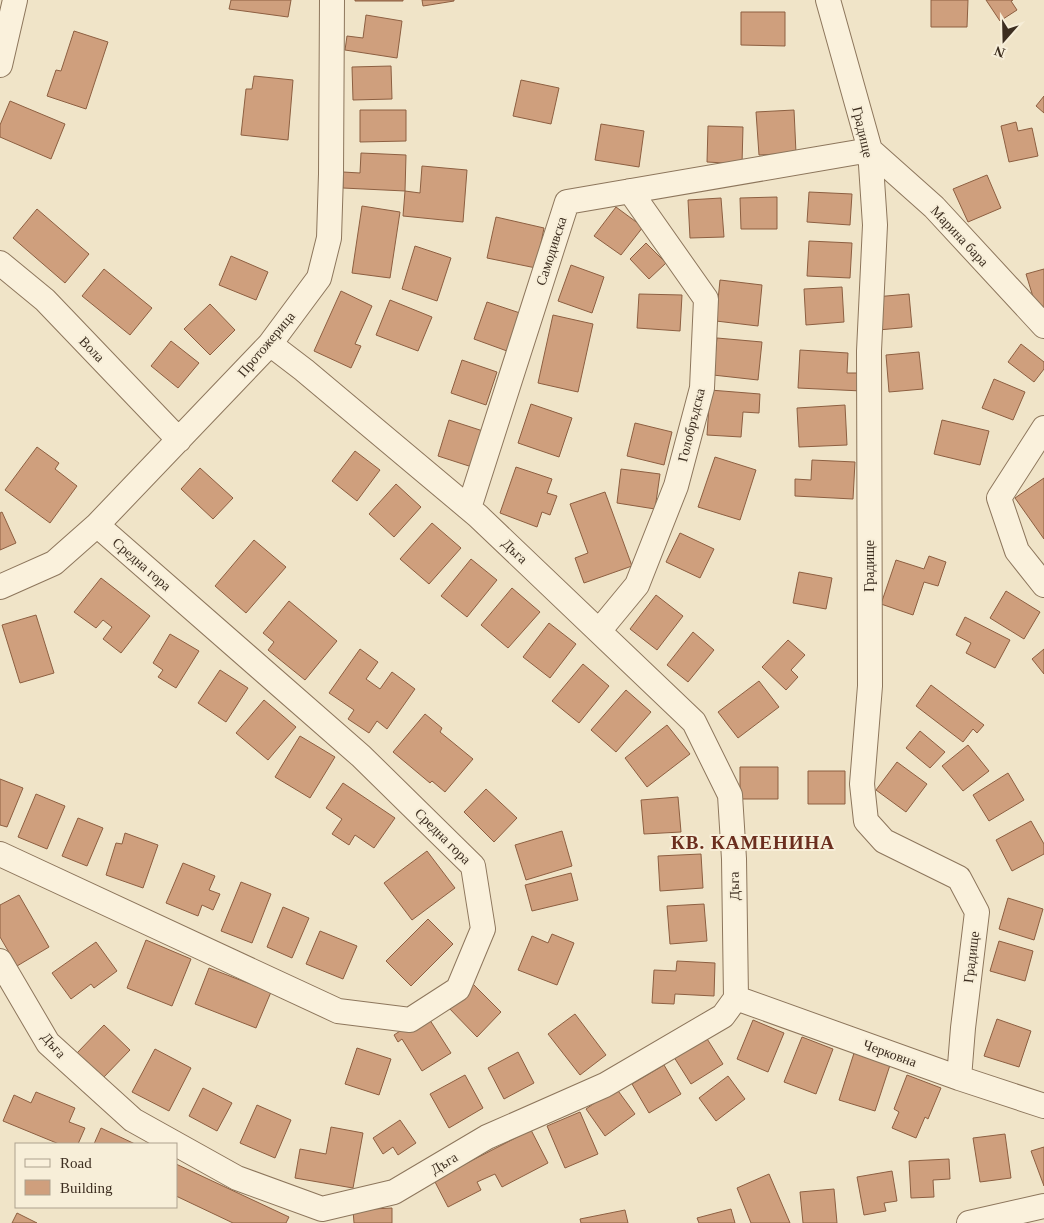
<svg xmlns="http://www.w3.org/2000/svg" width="1044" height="1223" viewBox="0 0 1044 1223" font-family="Georgia,serif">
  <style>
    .building { fill: #cf9f7d; stroke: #8d5f41 }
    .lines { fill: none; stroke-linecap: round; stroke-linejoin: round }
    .street-casing { stroke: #8d765c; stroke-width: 26 }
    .street { stroke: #faf1dc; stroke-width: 24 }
    .labels { text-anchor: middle; stroke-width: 4; stroke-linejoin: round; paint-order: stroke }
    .street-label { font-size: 14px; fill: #3d2e20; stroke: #f7eed8 }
    .district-label { font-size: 19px; font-weight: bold; letter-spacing: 1px; fill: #6b2e1e; stroke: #f7eed8 }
  </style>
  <rect width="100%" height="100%" fill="#f0e4c8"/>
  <!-- building -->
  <path class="building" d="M231,0H291L288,17L229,9Z
    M355,0H403V1H355Z
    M422,0H454V1L423,6Z
    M931,0H968L967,27H931Z
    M986,0H1013L1011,1L1017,10L1000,21Z
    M741,12H785V46L741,45Z
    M366,15L402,21L397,58L345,50L347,36L363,38Z
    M74,31L108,42L86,109L47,96L56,70L61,71Z
    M391,66L392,99L353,100L352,67Z
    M254,76L293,80L288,140L241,135L246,89H252Z
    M521,80L559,88L551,124L513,116Z
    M1044,96V113L1036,106Z
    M10,101L65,124L51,159L0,137V125Z
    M360,110H406V141L360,142Z
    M794,110L796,153L759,155L756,112Z
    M1016,122L1018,131L1032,128L1038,156L1009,162L1001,126Z
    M601,124L644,131L639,167L595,160Z
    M708,126L743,127L742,164L707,162Z
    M361,153L406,155L405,191L343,188V172L360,173Z
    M422,166L467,170L463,222L403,216L405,191L420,193Z
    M987,175L1001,208L968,222L953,189Z
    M809,192L852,194L850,225L807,222Z
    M777,197V229H741L740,198Z
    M721,198L724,237L690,238L688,200Z
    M362,206L400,212L390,278L352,273Z
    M616,207L643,227L621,255L594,236Z
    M37,209L89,254L65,283L13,238Z
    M496,217L544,228L536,268L487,258Z
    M809,241L852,243L850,278L807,276Z
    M646,243L666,263L649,279L630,259Z
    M415,246L451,258L437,301L402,289Z
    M231,256L268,272L256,300L219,285Z
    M571,265L604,277L592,313L558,301Z
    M104,269L152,308L130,335L82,296Z
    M1044,269V311L1038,313L1026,274Z
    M720,280L762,285L758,326L716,321Z
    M842,287L844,322L806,325L804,289Z
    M341,291L372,306L355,344L361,346L351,368L314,351Z
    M639,294L682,295L680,331L637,328Z
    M909,294L912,327L878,330L875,297Z
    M390,300L432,317L418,351L376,335Z
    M487,302L520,313L507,351L474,339Z
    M210,304L235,330L210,355L184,329Z
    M553,315L593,324L578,392L538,383Z
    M717,338L762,342L758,380L713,375Z
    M171,341L199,363L178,388L151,366Z
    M1021,344L1044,362V369L1034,382L1008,362Z
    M800,350L848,353L847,373H863L862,391L798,388Z
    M919,352L923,389L889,392L886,355Z
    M462,360L497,372L486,405L451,393Z
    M994,379L1025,392L1013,420L982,408Z
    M710,390L760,394L759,413L743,412L741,437L707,435Z
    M531,404L572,418L559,457L518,443Z
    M845,405L847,445L799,447L797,408Z
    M449,420L483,431L472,467L438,456Z
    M942,420L989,431L980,465L934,454Z
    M635,423L672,432L664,465L627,456Z
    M37,447L59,463L55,469L77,486L50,523L5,490Z
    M355,451L380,470L357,501L332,481Z
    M715,457L756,470L740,520L698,507Z
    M812,460L855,462L853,499L795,496V479L811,480Z
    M516,467L552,479L547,493L557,496L550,515L542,512L537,527L500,513Z
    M200,468L233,498L213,519L181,489Z
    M621,469L660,474L655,509L617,503Z
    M1044,478V539L1015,498Z
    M396,484L421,507L394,537L369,514Z
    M605,492L632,566L584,583L575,558L588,553L570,504Z
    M2,512L16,543L0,550V513Z
    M432,523L461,548L429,584L400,559Z
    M680,533L714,549L700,578L666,562Z
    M254,540L286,567L246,613L215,586Z
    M929,556L946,562L938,586L924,582L913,615L881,604L896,560L924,569Z
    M471,559L497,580L467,617L441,596Z
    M799,572L832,578L826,609L793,603Z
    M101,578L150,616L121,653L103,639L112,627L103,620L96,628L74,612Z
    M512,588L540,612L508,648L481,625Z
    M1006,591L1040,612L1024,639L990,618Z
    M656,595L683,616L657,650L630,629Z
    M289,601L337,641L305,680L268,650L274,642L263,633Z
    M36,615L54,673L20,683L2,625Z
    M965,617L1010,640L995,668L966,653L971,643L956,635Z
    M549,623L576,644L550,678L523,657Z
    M693,632L714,650L688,682L667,665Z
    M170,634L199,651L176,688L158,677L163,670L153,663Z
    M788,640L805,655L791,670L798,677L786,690L762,667Z
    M360,649L378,662L366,679L380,689L392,672L415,689L387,729L377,721L369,733L348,719L354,710L329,693Z
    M1044,649V674L1032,659Z
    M583,664L609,686L579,723L552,701Z
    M220,670L248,688L226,722L198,703Z
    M759,681L779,707L738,738L718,712Z
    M931,685L984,725L977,733L973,729L963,742L916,706Z
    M626,690L651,712L616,752L591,730Z
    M264,700L296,727L268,760L236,733Z
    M425,714L442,728L440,732L473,759L445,792L432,781L430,783L393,752Z
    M667,725L690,754L647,787L625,758Z
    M920,731L945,752L930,768L906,748Z
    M300,736L335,757L310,798L275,777Z
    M968,745L989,771L963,791L942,766Z
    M897,762L927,784L906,812L876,790Z
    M740,767H778V799H740Z
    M808,771H845V804H808Z
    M1008,773L1024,800L989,821L973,795Z
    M0,779L23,788L7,827L0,825Z
    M343,783L395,818L374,848L355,835L349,845L332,834L342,819L326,808Z
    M486,789L517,818L494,842L464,812Z
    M36,794L65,806L47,849L18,837Z
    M678,797L681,832L644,834L641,800Z
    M78,818L103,828L87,866L62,856Z
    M1031,821L1044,844V854L1012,871L996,840Z
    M562,831L572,866L526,880L515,845Z
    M125,833L158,845L143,888L106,875L116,843L122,844Z
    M427,851L455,888L412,920L384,883Z
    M701,854L703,888L660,891L658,856Z
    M183,863L215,876L209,890L220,894L213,910L202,905L198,916L166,903Z
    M571,873L578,900L532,911L525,885Z
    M241,882L271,894L252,943L221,931Z
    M19,895L49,947L17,966L0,937V905Z
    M1008,898L1043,909L1034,940L999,929Z
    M704,904L707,941L670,944L667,906Z
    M283,907L309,918L292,958L267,947Z
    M428,919L453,944L411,986L386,961Z
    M320,931L357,946L343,979L306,964Z
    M552,934L574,943L557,985L518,970L532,936L548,943Z
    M146,940L191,959L172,1006L127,988Z
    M999,941L1033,951L1025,981L990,971Z
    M96,942L117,971L94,988L91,984L71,999L52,973Z
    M677,961L715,963L714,996L675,994L674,1004L652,1003L654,970L676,971Z
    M209,968L271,992L256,1028L195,1004Z
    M472,983L501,1012L477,1037L448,1007Z
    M426,1014L451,1053L422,1071L402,1039L398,1042L394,1035Z
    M575,1014L606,1055L580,1075L548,1034Z
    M997,1019L1031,1031L1019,1067L984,1056Z
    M753,1020L784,1033L768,1072L737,1059Z
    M104,1025L130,1050L103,1078L77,1053Z
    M704,1034L723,1064L691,1084L672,1054Z
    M802,1037L833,1049L816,1094L784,1082Z
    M357,1048L391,1059L379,1095L345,1084Z
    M155,1049L191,1068L169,1111L132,1092Z
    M855,1050L891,1062L875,1111L839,1100Z
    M518,1052L534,1083L504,1099L488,1068Z
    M664,1065L681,1094L649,1113L632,1084Z
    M465,1075L483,1108L449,1128L430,1094Z
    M907,1075L941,1088L928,1119L925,1117L916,1138L892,1128L899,1112L894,1109Z
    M728,1076L745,1099L716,1121L699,1098Z
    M203,1088L232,1103L217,1131L189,1116Z
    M616,1088L635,1114L605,1136L586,1109Z
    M36,1092L75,1108L69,1122L85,1128L78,1144H59L3,1121L14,1095L31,1103Z
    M257,1105L291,1120L275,1158L240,1143Z
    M580,1112L598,1154L565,1168L547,1126Z
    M400,1120L416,1143L398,1155L393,1147L383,1154L373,1138Z
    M331,1127L363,1133L353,1188L295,1178L300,1149L326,1154Z
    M101,1128L135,1144H94Z
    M531,1130L548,1163L502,1187L495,1174L477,1182L481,1190L448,1207L434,1180Z
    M1005,1134L1011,1178L980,1182L973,1138Z
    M1044,1147V1186L1031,1151Z
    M949,1159L950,1179L933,1180L934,1197L911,1198L909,1161Z
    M176,1164L289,1217L286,1223H233L176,1196Z
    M892,1171L897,1201L884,1203L886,1211L864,1215L857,1177Z
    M769,1174L790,1223H751L737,1188Z
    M834,1189L837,1223H803L800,1192Z
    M392,1208V1223H354L353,1210Z
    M731,1209L735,1223H699L697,1218Z
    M625,1210L628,1223H581L580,1219Z
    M17,1213L37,1223H12Z"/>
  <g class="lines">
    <defs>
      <path id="street" d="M828,0L870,150L875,225L869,351L870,686L862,784L866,821L884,841L959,878L977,912L963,1028L959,1078
        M0,65L15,0
        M0,263L45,300L179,440
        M1044,428L999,498L1017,551L1044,585
        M469,508L567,202L870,150L934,207L1044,326
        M0,587L54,563L97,525L270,344L319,278L329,238L331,174L332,0
        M599,631L637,585L676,486L702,388L706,299L630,191
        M0,854L338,1011L410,1020L458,989L483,929L473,866L361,756L97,525
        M0,961L48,1043L133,1120L237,1178L322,1209L394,1192L487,1137L605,1085L723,1016L736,998L734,859L730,795L694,722L478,516L304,370L270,344
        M736,998L959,1078L1044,1106
        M969,1223L1044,1206"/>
    </defs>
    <!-- street casing -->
    <use href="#street" class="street-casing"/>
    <!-- street -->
    <use href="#street" class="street"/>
  </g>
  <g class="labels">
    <!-- street labels -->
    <g class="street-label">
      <text transform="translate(863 132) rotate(77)" y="5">Градище</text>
      <text transform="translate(960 236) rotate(47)" y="5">Марина бара</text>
      <text transform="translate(551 251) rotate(-72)" y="5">Самодивска</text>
      <text transform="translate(266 344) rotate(-50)" y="5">Протожерица</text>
      <text transform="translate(92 349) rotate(46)" y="5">Вола</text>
      <text transform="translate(691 425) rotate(-76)" y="5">Голобръдска</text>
      <text transform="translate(515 551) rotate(44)" y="5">Дъга</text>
      <text transform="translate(142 564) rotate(41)" y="5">Средна гора</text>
      <text transform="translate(869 566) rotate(-90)" y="5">Градище</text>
      <text transform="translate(443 836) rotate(45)" y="5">Средна гора</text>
      <text transform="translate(734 886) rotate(-91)" y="5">Дъга</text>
      <text transform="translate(971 957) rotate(-83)" y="5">Градище</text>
      <text transform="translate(54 1045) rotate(49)" y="5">Дъга</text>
      <text transform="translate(890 1053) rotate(20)" y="5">Черковна</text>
      <text transform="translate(444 1163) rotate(-31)" y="5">Дъга</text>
    </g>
    <!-- district labels -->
    <g class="district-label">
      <text x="753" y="849">КВ. КАМЕНИНА</text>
    </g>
  </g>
  <!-- legend -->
  <rect x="15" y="1143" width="162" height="65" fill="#f7eed8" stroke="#ada18e"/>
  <rect x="25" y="1159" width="25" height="8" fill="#faf1dc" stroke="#ada18e"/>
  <text x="60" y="1168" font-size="15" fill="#3d2e20">Road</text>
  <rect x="25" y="1180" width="25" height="15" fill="#cf9f7d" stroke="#ada18e"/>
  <text x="60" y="1193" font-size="15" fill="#3d2e20">Building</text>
  <!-- north arrow -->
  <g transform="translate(1004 40) rotate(200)" stroke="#f7eed8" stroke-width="4" paint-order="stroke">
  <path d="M0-4L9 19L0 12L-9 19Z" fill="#3d2e20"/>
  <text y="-8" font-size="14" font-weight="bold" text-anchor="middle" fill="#3d2e20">N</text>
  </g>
</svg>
